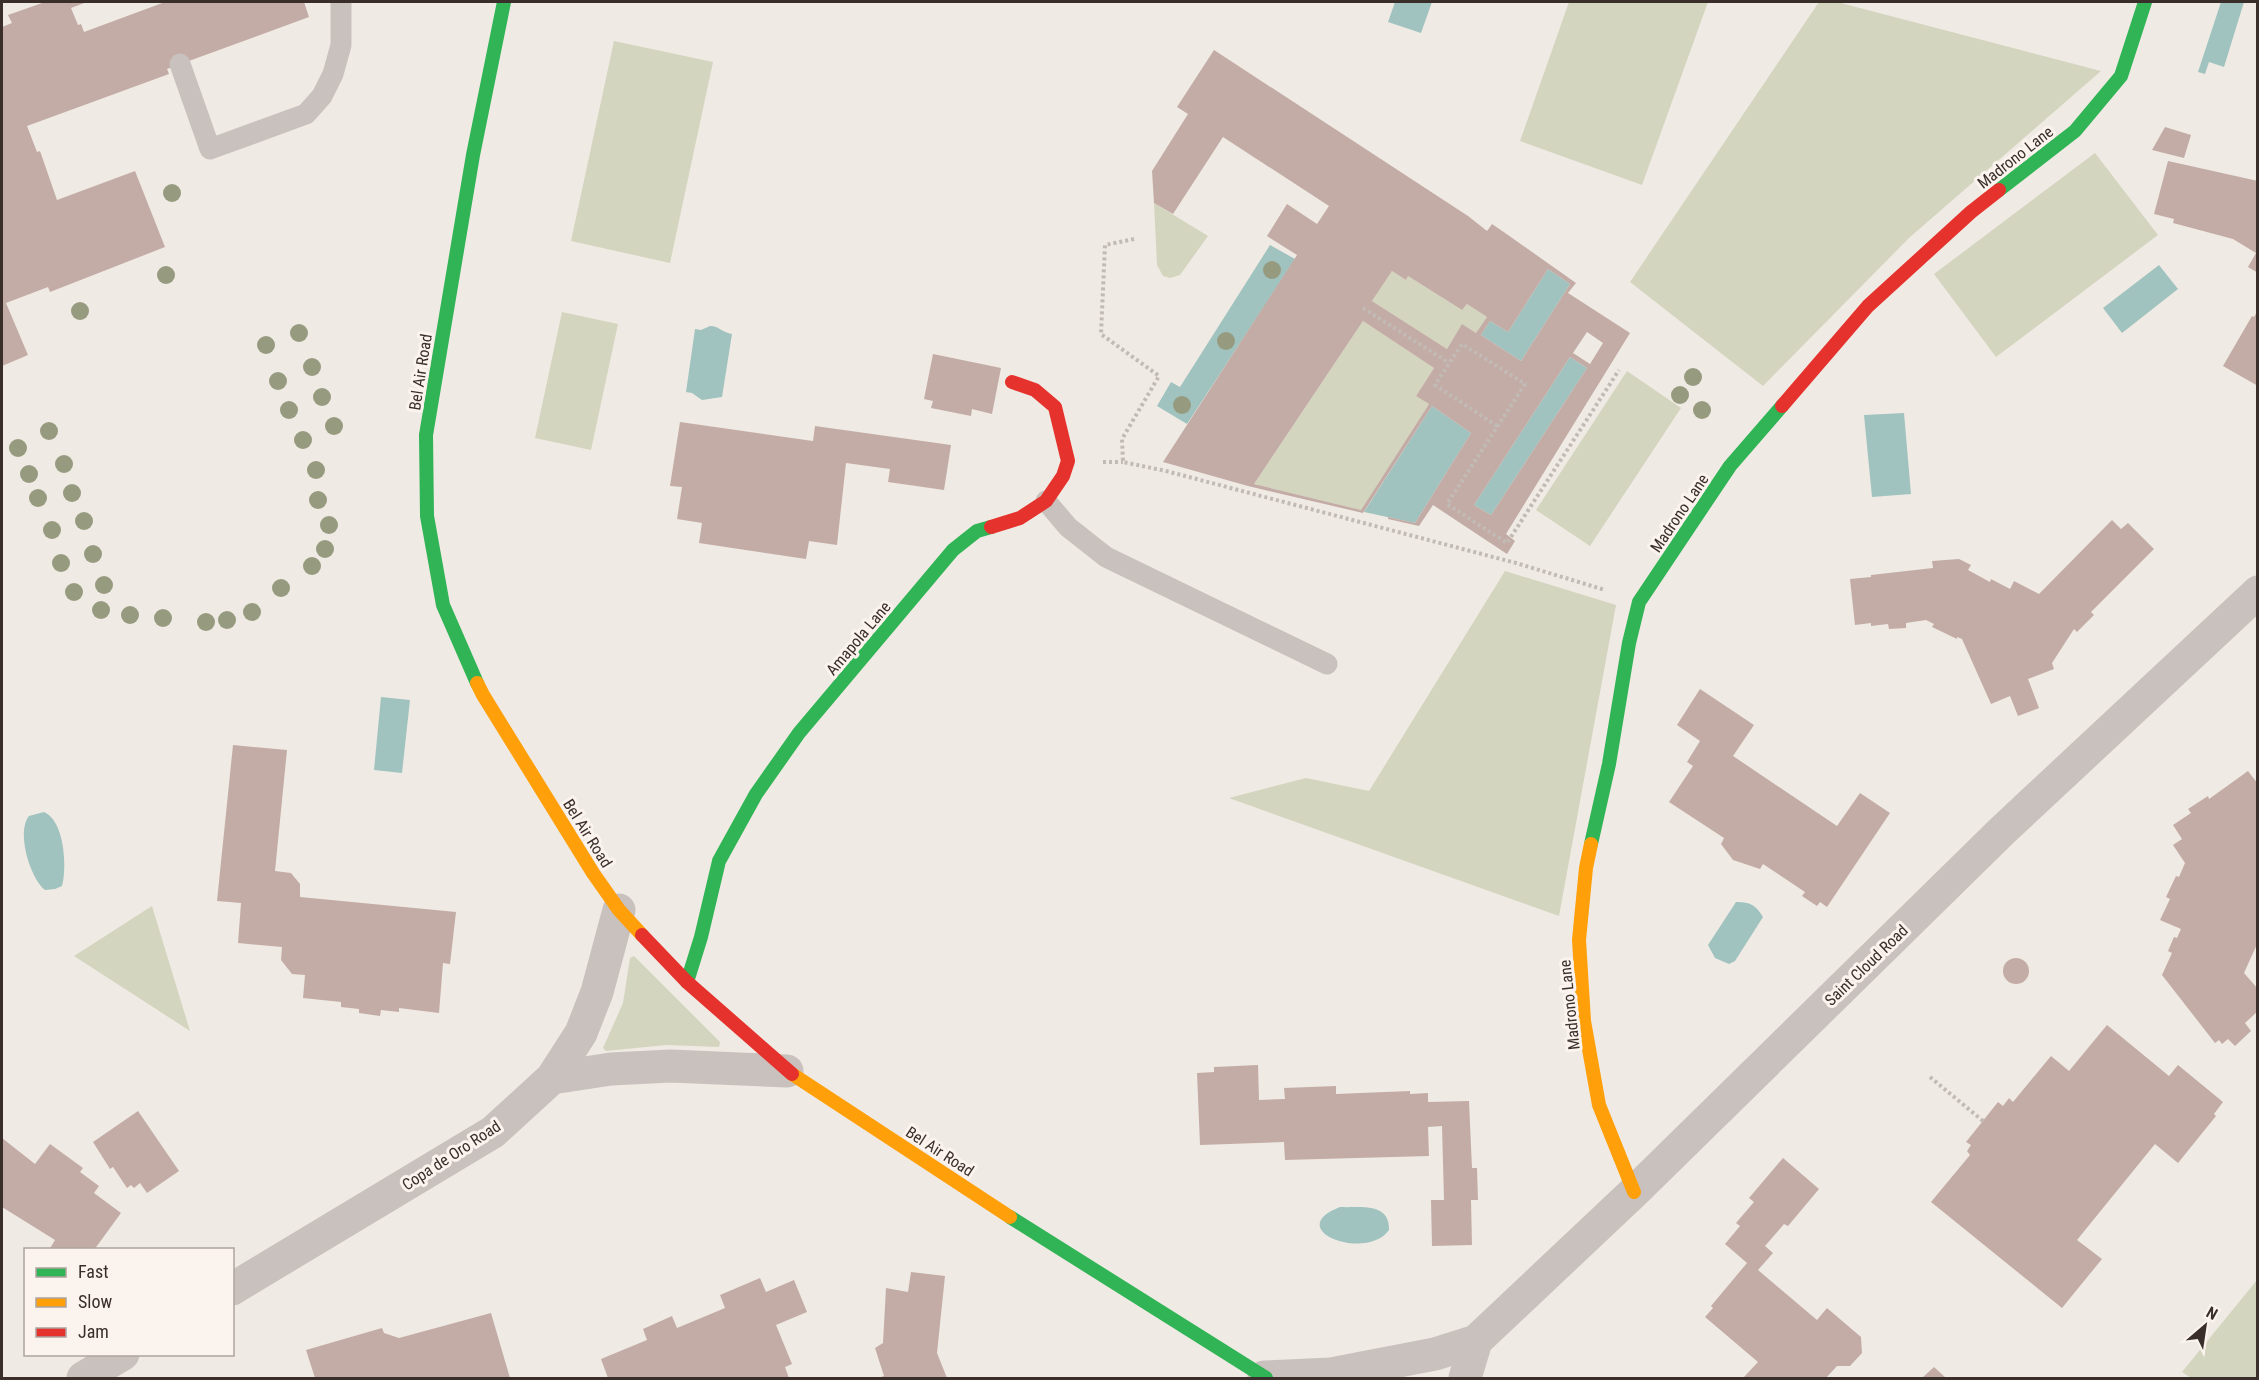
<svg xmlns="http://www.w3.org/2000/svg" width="2259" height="1380" viewBox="0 0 2259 1380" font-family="'Roboto Condensed',sans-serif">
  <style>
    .green { fill: #d3d5be }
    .water { fill: #a0c3bf }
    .building { fill: #c3aca6; fill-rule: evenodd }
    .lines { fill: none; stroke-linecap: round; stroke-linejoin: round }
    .path { stroke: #c2bab5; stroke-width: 4; stroke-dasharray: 3 3; stroke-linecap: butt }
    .lane { stroke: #c9c1bd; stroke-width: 21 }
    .street { stroke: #c9c1bd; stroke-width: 33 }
    .fast { stroke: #30b455; stroke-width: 14 }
    .slow { stroke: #ff9f0a; stroke-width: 14 }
    .jam { stroke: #e5322d; stroke-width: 14 }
    .tree { fill: #969b7f }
    .labels { text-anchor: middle; stroke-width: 6; stroke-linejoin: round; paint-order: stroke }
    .street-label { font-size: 16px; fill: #3a2e2a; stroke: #fbf3ed }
  </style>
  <rect width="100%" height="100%" fill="#f0eae4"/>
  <!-- green -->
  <path class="green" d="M1569,2H1708L1642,185L1520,141Z
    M1819,2H1837L2101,71L1909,238L1763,386L1630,282Z
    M614,41L713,62L670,263L571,241Z
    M2095,153L2158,235L1996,357L1934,274Z
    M1154,203L1208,236L1180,275L1170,278L1163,276L1157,265Z
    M1392,271L1406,280L1408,276L1462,310L1467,304L1487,317L1476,333L1462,325L1447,349L1372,301Z
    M562,312L618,324L591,450L535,438Z
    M1363,321L1434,368L1416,396L1429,404L1361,510L1254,484Z
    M1627,371L1681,408L1590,546L1536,510Z
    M1505,571L1616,605L1559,916L1229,798L1306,778L1369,791Z
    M152,906L190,1031L74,956Z
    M634,956L720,1042L719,1047L666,1045L606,1051L603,1048L623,1003L630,958Z
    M2257,1280V1378H2191L2182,1372Z"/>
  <!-- water -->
  <path class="water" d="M1395,2H1432L1421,33L1388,22Z
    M2221,2H2244L2224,67L2209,62L2205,74L2198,72Z
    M1270,245L1295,259L1187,424L1157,406L1171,382L1180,387Z
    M2159,265L2178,289L2122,333L2103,308Z
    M1548,269L1570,284L1521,361L1481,335L1490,321L1508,332Z
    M710,326C719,326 723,333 732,334L722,397L702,400L692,393L686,392L695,329L701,330Z
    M1570,357L1587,368L1491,515L1474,505Z
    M1432,406L1471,433L1415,523L1364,512Z
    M1904,413L1911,494L1872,497L1864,415Z
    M381,697L410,700L402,773L374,770Z
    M44,812C65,821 67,868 62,886L55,889L45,890C30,878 16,832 29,816Z
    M1736,902C1750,902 1756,905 1763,917L1735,961L1729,964L1715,958L1708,945Z
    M1340,1207C1360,1208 1390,1202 1389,1230C1367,1262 1281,1230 1340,1207Z"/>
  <!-- building -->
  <path class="building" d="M45,2H87L71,8L78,25L81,24L84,32L165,2H304L309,17L167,69L169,74L27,126L37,152L40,151L57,200L135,171L165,247L50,292L48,287L6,303L28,355L2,366V27L12,23L8,15Z
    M1214,50L1468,216L1487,231L1492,224L1508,235L1576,283L1568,293L1630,333L1506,534L1515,541L1507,554L1433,505L1419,526L1388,519V517L1415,523L1471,433L1432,406L1363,513L1248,486L1163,462L1297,255L1267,236L1287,204L1317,224L1329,206L1223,137L1173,214L1154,203L1152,171L1188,114L1177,107ZM1548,269L1570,284L1521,361L1481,335L1490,321L1508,332ZM1392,271L1406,280L1408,276L1462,310L1467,304L1487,317L1476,333L1462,324L1447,349L1372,301ZM1363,321L1434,368L1416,396L1429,404L1361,510L1254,484ZM1587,332L1603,343L1590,364L1573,353ZM1570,357L1587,368L1491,515L1474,505Z
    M2165,127L2191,135L2184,158L2152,150Z
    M2168,161L2258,181V273L2248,267L2256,253L2233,239L2173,223L2174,219L2154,214Z
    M2258,310V386L2223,366L2252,316L2254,317Z
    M933,354L1001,368L992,414L972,409L971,416L931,408L933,401L924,399Z
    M680,422L813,441L815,426L951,445L944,490L888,482L890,469L846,463L837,545L809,541L806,559L699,543L702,523L677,519L682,487L670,486Z
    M2112,520L2121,529L2128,523L2154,549L2091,612L2094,615L2077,632L2074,629L2052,663L2054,669L2028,679L2039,708L2018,716L2010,696L1991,704L1962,639L1957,637V639L1932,627L1934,624L1926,620L1906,623V628L1889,629L1888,624L1871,626V623L1855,625L1850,579L1871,577V575L1933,568L1932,561L1959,559L1971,565L1968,570L1990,582L1991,579L2010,589L2014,581L2039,594Z
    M1700,689L1754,725L1733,756L1837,826L1860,793L1890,813L1827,907L1820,902L1817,906L1802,896L1805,892L1763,864L1760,869L1733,860L1721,844L1724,838L1669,802L1693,766L1687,762L1700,741L1677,725Z
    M233,745L287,750L275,871L291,873L300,884V897L456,912L450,964L443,963L439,1013L399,1008V1012L381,1010L380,1016L359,1013V1009L341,1007V1002L303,998L305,975L292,974L281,960L282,947L238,943L241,903L217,901Z
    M2248,771L2258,784V942L2244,973L2258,989V1011L2245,1023L2251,1031L2235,1046L2228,1039L2222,1044L2219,1040L2215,1043L2162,975L2172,953L2168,951L2174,937L2177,938L2181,929L2160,920L2170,899L2166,897L2176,876L2179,877L2185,863L2173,845L2182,839L2173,825L2191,813L2188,809L2208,796L2209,799Z
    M2003 971a13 13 0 1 1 26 0a13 13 0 1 1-26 0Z
    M2107,1025L2169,1076L2178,1065L2223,1102L2214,1114L2216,1116L2178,1163L2155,1144L2077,1240L2102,1259L2062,1308L1931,1202L1970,1155L1967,1151L1971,1145L1966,1142L1998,1102L2003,1106L2009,1098L2013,1102L2051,1056L2069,1071Z
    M1258,1065L1259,1100L1285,1099L1284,1088L1336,1086V1094L1410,1091V1094L1428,1093V1102L1469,1101L1472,1168H1477L1478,1200H1471L1472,1245L1432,1246L1431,1200H1444L1442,1126L1428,1127L1429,1156L1285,1160L1284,1142L1200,1145L1197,1073L1214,1072V1067Z
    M138,1111L179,1171L147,1193L140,1183L134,1188L131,1185L127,1188L113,1167L110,1169L93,1142Z
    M2,1138L35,1164L50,1144L83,1168L80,1172L99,1186L94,1193L121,1213L94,1250H49L55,1240L2,1207Z
    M1783,1158L1819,1189L1788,1226L1784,1224L1765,1246L1773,1253L1758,1270L1817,1320L1827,1308L1861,1337L1862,1353L1850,1366H1837L1826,1378H1743L1758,1362L1705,1317L1713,1308L1711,1306L1747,1263L1725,1244L1740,1226L1736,1223L1754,1202L1749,1198Z
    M911,1272L945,1276L937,1353L947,1378H878L884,1376L875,1348L883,1343L886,1288L908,1292Z
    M760,1278L766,1292L794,1280L807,1312L776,1325L792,1364L785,1367L789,1378H608L601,1359L647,1340L643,1329L672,1316L677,1328L725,1308L720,1295Z
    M491,1313L510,1378H315L306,1350L382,1328L384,1333L399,1338Z
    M1934,1367L1946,1378H1922Z"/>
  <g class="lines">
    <!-- path -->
    <path class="path" d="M1134,239L1105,245L1101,334L1159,376L1122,439L1123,462L1166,471L1516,563L1605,590
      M1363,308L1449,363
      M1497,426L1435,385L1462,344L1525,384L1447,504L1507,543L1619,370
      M1103,462H1123
      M1930,1077L1983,1121"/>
    <!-- lane -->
    <path class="lane" d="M180,64L210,149L306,114L322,96L333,74L341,45V2
      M1046,501L1068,527L1106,557L1327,664"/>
    <!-- street -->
    <path class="street" d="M552,1078L581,1033L597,992L619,910
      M232,1289L493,1132L552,1078L611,1069L671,1066L787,1071
      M1264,1377L1331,1374L1435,1354L1476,1341L1634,1192L2002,831L2258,592
      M83,1378L123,1354
      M1465,1378L1476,1341"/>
    <!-- fast -->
    <path class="fast" d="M1999,190L2075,131L2121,76L2145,2
      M477,683L443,605L427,516L426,435L473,155L504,2
      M1591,844L1609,764L1629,643L1639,602L1730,466L1782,406
      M687,982L701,937L719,861L756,794L799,733L953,550L977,531L991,527
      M1010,1217L1266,1378"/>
    <!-- slow -->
    <path class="slow" d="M477,683L483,695L593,873L619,910L642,935
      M1591,844L1586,868L1579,940L1584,1021L1599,1105L1634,1192
      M792,1074L1010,1217"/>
    <!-- jam -->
    <path class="jam" d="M1782,406L1868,306L1971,212L1999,190
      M991,527L1020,518L1046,501L1063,476L1068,461L1055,407L1035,390L1012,382
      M642,935L687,982L792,1074"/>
  </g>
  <!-- trees -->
  <g class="tree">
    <circle cx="172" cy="193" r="9"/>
    <circle cx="1272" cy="270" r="9"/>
    <circle cx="166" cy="275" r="9"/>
    <circle cx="80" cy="311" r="9"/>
    <circle cx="299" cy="333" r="9"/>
    <circle cx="1226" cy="341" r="9"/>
    <circle cx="266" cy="345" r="9"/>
    <circle cx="312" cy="367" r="9"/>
    <circle cx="1693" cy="377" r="9"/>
    <circle cx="278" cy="381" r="9"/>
    <circle cx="1680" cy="395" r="9"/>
    <circle cx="322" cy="397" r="9"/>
    <circle cx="1182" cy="405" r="9"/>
    <circle cx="289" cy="410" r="9"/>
    <circle cx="1702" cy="410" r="9"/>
    <circle cx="334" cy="426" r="9"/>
    <circle cx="49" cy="431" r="9"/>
    <circle cx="303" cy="440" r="9"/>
    <circle cx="18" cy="448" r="9"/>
    <circle cx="64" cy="464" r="9"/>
    <circle cx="316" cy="470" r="9"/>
    <circle cx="29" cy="474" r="9"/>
    <circle cx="72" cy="493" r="9"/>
    <circle cx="38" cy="498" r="9"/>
    <circle cx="318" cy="500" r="9"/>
    <circle cx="84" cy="521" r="9"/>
    <circle cx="329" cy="525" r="9"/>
    <circle cx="52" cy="530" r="9"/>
    <circle cx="325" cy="549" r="9"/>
    <circle cx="93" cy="554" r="9"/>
    <circle cx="61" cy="563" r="9"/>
    <circle cx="312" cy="566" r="9"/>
    <circle cx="104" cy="585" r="9"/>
    <circle cx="281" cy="588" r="9"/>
    <circle cx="74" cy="592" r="9"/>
    <circle cx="101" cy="610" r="9"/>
    <circle cx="252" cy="612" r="9"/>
    <circle cx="130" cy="615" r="9"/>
    <circle cx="163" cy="618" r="9"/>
    <circle cx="227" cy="620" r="9"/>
    <circle cx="206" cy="622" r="9"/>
  </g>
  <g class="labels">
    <!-- street labels -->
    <g class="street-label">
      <text transform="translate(2015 157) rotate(-38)" y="6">Madrono Lane</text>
      <text transform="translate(420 372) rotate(-81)" y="6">Bel Air Road</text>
      <text transform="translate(1679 513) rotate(-56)" y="6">Madrono Lane</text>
      <text transform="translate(858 638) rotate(-50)" y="6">Amapola Lane</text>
      <text transform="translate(588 833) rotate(58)" y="6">Bel Air Road</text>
      <text transform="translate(1866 965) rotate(-44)" y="6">Saint Cloud Road</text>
      <text transform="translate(1569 1005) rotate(-96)" y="6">Madrono Lane</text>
      <text transform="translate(940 1151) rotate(33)" y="6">Bel Air Road</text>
      <text transform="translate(451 1155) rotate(-33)" y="6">Copa de Oro Road</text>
    </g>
  </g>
  <!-- border -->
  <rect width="2259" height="1380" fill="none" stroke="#3a2e2a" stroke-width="6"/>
  <!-- legend -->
  <rect x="24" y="1248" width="210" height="108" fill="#fbf3ed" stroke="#aea49f" stroke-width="1.5"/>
  <rect x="36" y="1268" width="30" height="9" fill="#30b455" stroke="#aea49f" stroke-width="1.5"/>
  <text x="78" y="1278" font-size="18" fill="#3a2e2a">Fast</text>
  <rect x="36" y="1298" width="30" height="9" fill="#ff9f0a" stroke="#aea49f" stroke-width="1.5"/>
  <text x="78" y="1308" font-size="18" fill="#3a2e2a">Slow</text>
  <rect x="36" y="1328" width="30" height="9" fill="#e5322d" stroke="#aea49f" stroke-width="1.5"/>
  <text x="78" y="1338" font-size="18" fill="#3a2e2a">Jam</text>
  <!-- north arrow -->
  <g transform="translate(2205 1326) rotate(29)" stroke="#fbf3ed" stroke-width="4.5" paint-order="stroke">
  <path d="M0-4.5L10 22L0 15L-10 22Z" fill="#3a2e2a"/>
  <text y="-9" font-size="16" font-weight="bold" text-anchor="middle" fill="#3a2e2a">N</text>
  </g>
</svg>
